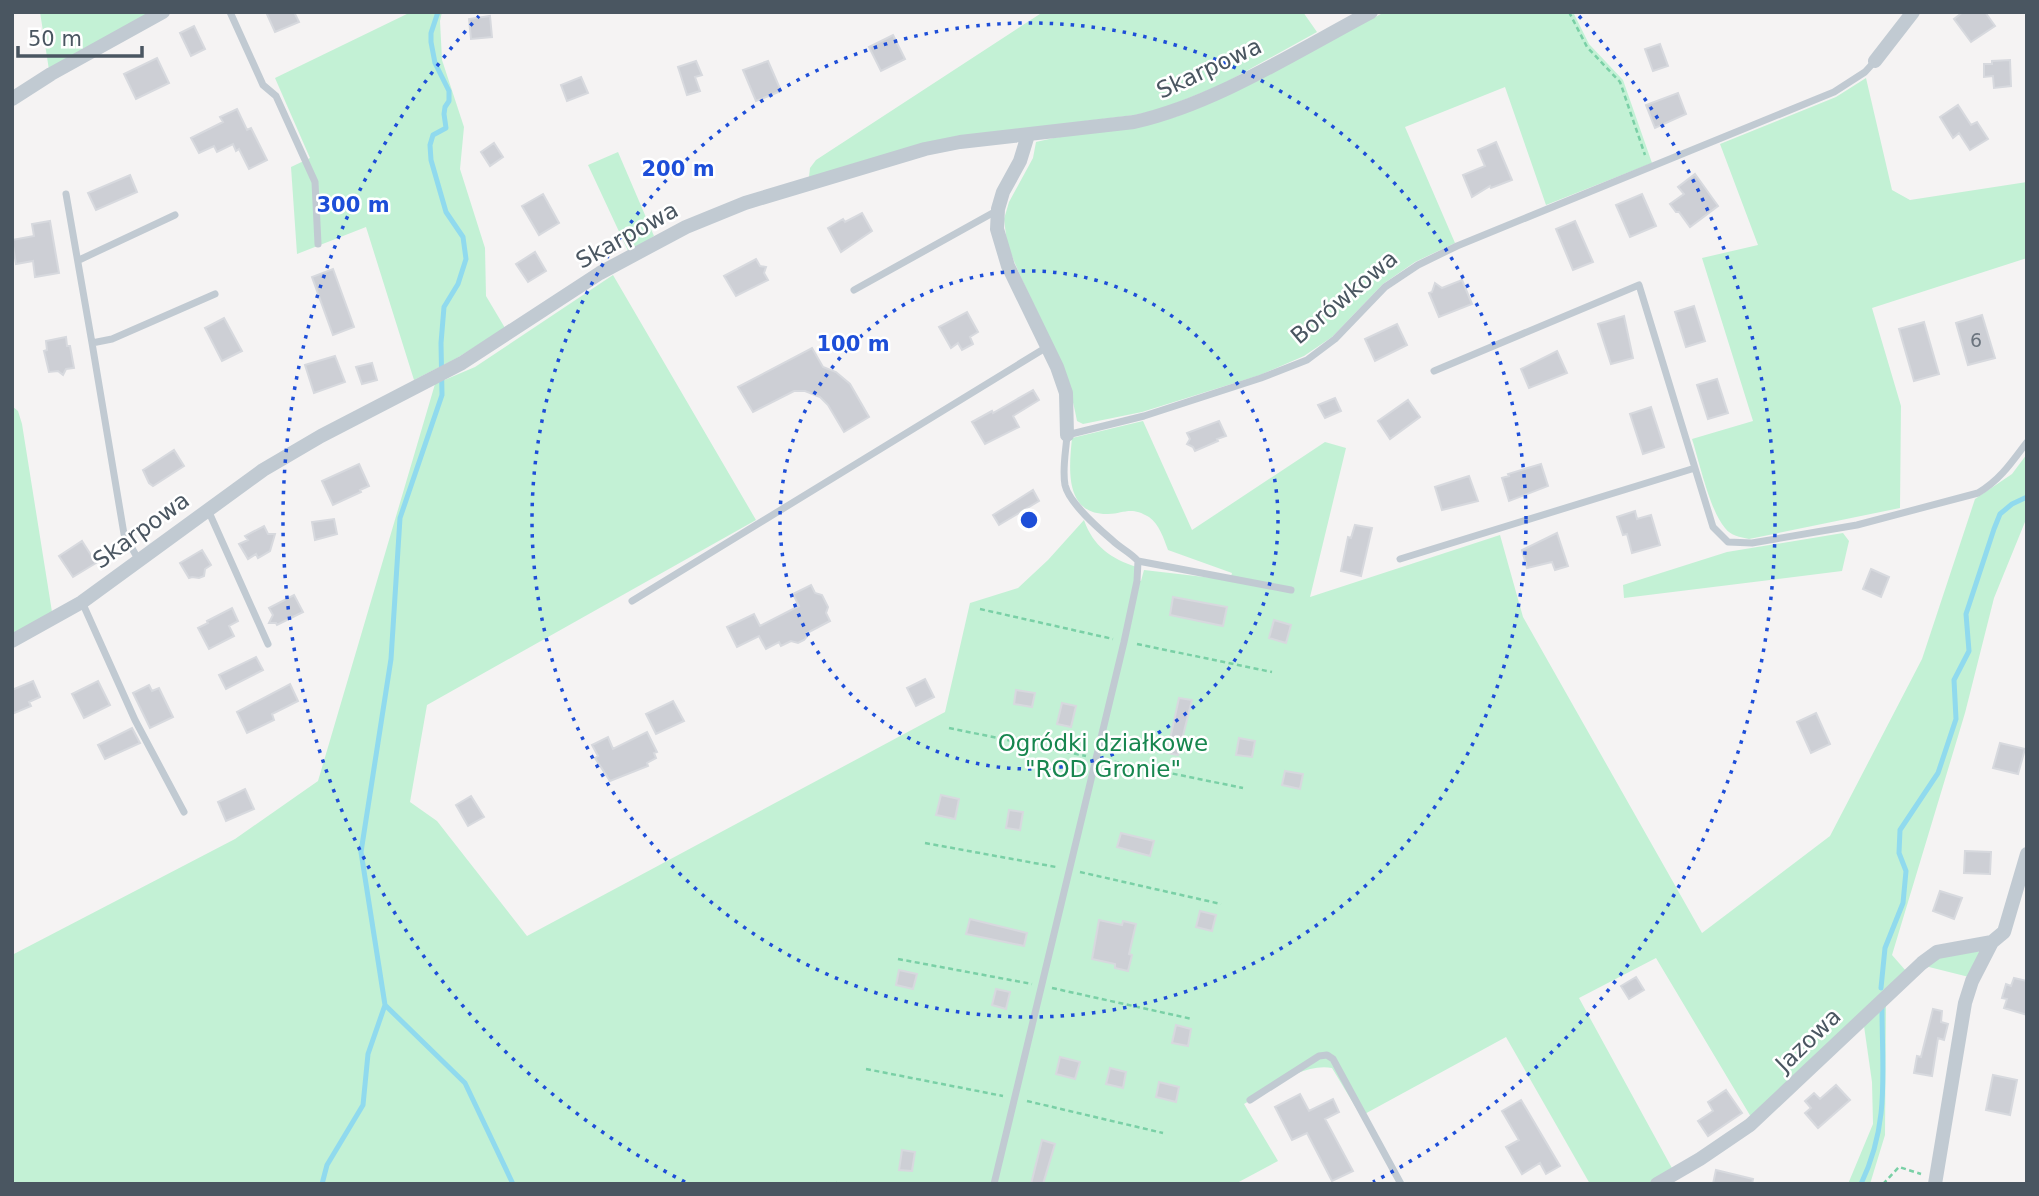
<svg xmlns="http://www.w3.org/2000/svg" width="2039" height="1196" viewBox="0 0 2039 1196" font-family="'DejaVu Sans',sans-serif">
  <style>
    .green { fill: #c3f1d5 }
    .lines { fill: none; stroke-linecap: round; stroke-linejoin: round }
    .stream { stroke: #90daee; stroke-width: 5 }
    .building { fill: #cdcfd5; stroke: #d7d9de; stroke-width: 2 }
    .path { stroke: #7ad0a6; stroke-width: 2.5; stroke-dasharray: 5 3.5; stroke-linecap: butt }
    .service { stroke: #c1cad2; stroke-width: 7 }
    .minor { stroke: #c1cad2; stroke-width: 14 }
    .ring { fill: none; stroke: #1d4ed8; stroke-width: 3.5; stroke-dasharray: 3.5 7 }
    .labels { text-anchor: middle; stroke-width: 5; stroke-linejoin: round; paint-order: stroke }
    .number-label { font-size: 19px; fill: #6b747e }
    .street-label { font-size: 23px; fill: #4a5661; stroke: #fff }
    .park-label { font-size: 23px; fill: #17864f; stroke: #fff }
    .centre { fill: #1d4ed8; stroke: #fff; stroke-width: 3.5 }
    .ring-label { font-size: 21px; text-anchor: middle; font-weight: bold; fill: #1d4ed8; stroke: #fff; stroke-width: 5; stroke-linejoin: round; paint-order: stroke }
  </style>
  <rect width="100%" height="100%" fill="#f5f3f3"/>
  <!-- green -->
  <path class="green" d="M40,12H153L49,70Z
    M411,12H442L440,21L442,60L464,127L460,169L485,248L486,296L505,328L457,358L414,380L366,227L297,254L291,167L310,158L275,78Z
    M1043,12H1303L1317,32L1221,85L1161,109L1135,115L1045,126L809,177L810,168L816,160Z
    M1385,12H1573L1589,44L1623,80L1652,163L1546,205L1505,87L1405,127L1455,243L1415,262L1383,284L1332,337L1304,356L1260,375L1142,412L1083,424L1077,421C1067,360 1028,301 1007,243L1004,219L1009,202L1033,158L1036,142C1083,130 1131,132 1178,116Z
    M1866,78L1892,190L1910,200L2027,182V258L1872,308L1901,406L1900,508L1749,539C1740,537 1731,536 1725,528C1710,511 1699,461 1692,439L1753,421L1702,258L1758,245L1720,144L1836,97Z
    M618,152L654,236L629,253L588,165Z
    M613,275L756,520L427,705L410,802L437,821L527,936L945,712L970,603L1018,588L1048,560L1084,520C1093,546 1111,559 1137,567L1134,580L1141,581L1144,570L1230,580L1232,573L1168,550C1164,539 1159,524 1149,517C1131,506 1125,513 1108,514C1064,515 1069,468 1072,438L1143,421L1192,530L1325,442L1346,448L1310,597L1500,535L1523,617L1702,933L1830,836L1922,659L1975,499L2012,474L2027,454V517L1994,598L1965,713L1892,955L1906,971L1751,1117L1656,958L1579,998L1673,1170L1651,1184H1590L1506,1037L1361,1116L1332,1068C1301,1063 1271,1089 1244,1104L1278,1161L1235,1184H12V955L235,839L318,781L435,384L475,367Z
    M12,406L18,411L22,424L52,612L12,635Z
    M1843,533L1849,541L1842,571L1624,598L1623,585L1727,552Z
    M1966,949L1981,952L1969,977L1925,966L1940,955Z
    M1886,1003L1885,1135L1870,1184H1848L1873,1124L1872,1082L1864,1026Z"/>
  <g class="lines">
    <!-- stream -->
    <path class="stream" d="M1881,988L1885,948L1903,903L1906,871L1899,853L1900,830L1938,773L1956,719L1954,680L1969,651L1966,614L1994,529L2000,514L2012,504L2027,497
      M385,1005L465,1083L513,1184
      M322,1184L327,1165L363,1105L368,1054L385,1005L361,852L391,659L400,518L442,395L441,343L444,307L458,284L466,259L463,237L446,212L431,160L430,145L433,135L446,128L444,114L445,107L449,101V91L435,63L431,42V33L438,12
      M1861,1184C1890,1123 1882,1073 1882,1008"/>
  </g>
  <!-- building -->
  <path class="building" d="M266,12H294L299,22L275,32Z
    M1963,12H1985L1995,26L1971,42L1954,19Z
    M490,16L492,37L471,39L469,19Z
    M194,26L205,49L191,56L180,33Z
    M893,35L905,59L881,71L869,47Z
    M1660,44L1668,66L1653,71L1645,49Z
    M157,58L169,83L136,99L124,74Z
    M2010,60L2011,86L1994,88L1993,76L1984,77V64H1992V61Z
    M696,61L702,75L695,77L700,91L687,95L678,67Z
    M768,61L781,91L756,101L743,70Z
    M581,77L588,93L567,101L561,85Z
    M1678,93L1686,114L1655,128L1646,105Z
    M1958,105L1971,125L1977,122L1988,139L1970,150L1959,133L1953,138L1940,117Z
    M237,109L247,130L251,128L267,160L249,169L239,149L236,151L233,144L217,152L214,146L199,153L191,138L223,122L220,117Z
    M1496,142L1512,180L1491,188L1490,186L1472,197L1463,175L1485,166L1478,150Z
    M494,143L503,157L490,166L481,152Z
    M1695,174L1718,206L1690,227L1679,212H1676L1670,204L1684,194L1678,187Z
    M130,175L137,192L96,210L88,193Z
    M543,194L559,223L539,235L522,206Z
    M1642,194L1656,226L1630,237L1616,205Z
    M862,213L872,231L841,252L828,228L843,219L845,222Z
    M50,221L59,273L35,277L33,261L16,264L12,240L34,236L32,224Z
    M1575,221L1593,262L1573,270L1556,229Z
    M535,252L546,271L528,282L516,264Z
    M756,259L760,266L766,267L764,273L768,280L736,296L724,276Z
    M333,269L354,327L333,335L312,277Z
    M1462,280L1472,304L1439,317L1429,293L1432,292L1435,283L1442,288Z
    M1694,306L1705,341L1686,347L1675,312Z
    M967,312L978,332L970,337L973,344L962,350L958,343L951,348L939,327Z
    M1982,315L1995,358L1968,365L1956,323Z
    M1624,316L1633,358L1611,364L1598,324Z
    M224,318L242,351L222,361L205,328Z
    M1924,322L1939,374L1914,381L1899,329Z
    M1397,324L1407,345L1375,361L1365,339Z
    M66,337L67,346H70L74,368L66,369L63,375L58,371L49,372L44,351L47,350L46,341Z
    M812,348L823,367L836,372L850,384L869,417L844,432L828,405L820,397L805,391H794L753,412L738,387Z
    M1557,351L1567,373L1529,388L1521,369Z
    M335,356L345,382L314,393L305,365Z
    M372,363L377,380L362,384L356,367Z
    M1717,379L1728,413L1708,419L1697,385Z
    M1033,390L1039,400L1013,416L1019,427L985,444L972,422L992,411L993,413Z
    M1335,398L1341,411L1325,418L1318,405Z
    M1408,400L1420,417L1390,439L1378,421Z
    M1651,407L1664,447L1643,454L1630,414Z
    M1219,421L1226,436L1217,439L1218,441L1195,451L1193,447L1187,444L1190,439L1187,433Z
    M174,450L184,466L153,486L149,483L143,470Z
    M359,464L369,486L360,490L361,492L333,505L322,481Z
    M1541,464L1548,486L1509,501L1502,478L1509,476L1508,474Z
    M1469,476L1478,501L1442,510L1435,487Z
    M1033,490L1039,501L999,525L993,515Z
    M1635,511L1637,519L1651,515L1660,545L1632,553L1627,534L1623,535L1617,517Z
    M334,519L337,534L315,540L312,522Z
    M1355,525L1372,528L1361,576L1341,571L1348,537L1351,538Z
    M264,526L268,534H275L270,551L258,558L256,554L248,559L239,544L248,540L245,536Z
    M1557,533L1568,566L1555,570L1552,562L1527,568L1522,550Z
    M82,541L96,563L73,577L59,556Z
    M202,550L211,565L205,569L204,576L199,578L192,577L189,578L180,563Z
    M1871,569L1889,577L1881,597L1863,589Z
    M811,585L815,593L822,595L828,607L826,613L830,621L807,633L808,635L804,640L798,643L791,641L781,646L779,642L766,649L759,636L737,647L727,627L754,614L760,626L799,606L793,594Z
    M294,595L303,612L277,625L276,623H269L273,615L269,608Z
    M1173,597L1227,607L1223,626L1170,615Z
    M232,608L238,621L229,626L234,636L209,649L198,628L208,623L207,621Z
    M1274,620L1291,625L1286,643L1269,638Z
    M256,657L263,670L226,689L219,675Z
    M925,679L934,697L916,706L907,688Z
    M33,681L40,697L29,702L31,706L12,714V690Z
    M98,681L110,705L84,718L72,694Z
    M290,684L298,701L272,714L274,720L247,733L237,712Z
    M149,685L152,691L159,688L173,717L150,728L133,693Z
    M1016,690L1035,693L1032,707L1014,704Z
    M1179,698L1192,700L1178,755L1167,753Z
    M673,701L684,721L656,734L646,714Z
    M1062,703L1076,706L1071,727L1057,724Z
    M1816,713L1830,744L1811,753L1797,722Z
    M132,728L140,743L105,759L98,745Z
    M647,732L657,752L654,753L656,758L647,763L648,766L610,781L595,758L598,756L592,745L608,737L613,749Z
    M1239,738L1255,741L1252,757L1236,755Z
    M2000,743L2025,749L2018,774L1993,768Z
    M1285,771L1303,774L1300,789L1282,785Z
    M245,789L254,809L226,821L218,802Z
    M941,795L959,799L955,819L936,815Z
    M471,796L484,817L468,826L456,805Z
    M1009,810L1023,812L1020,830L1006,828Z
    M1121,833L1154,841L1150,856L1117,847Z
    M1965,851L1991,852L1990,874L1964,873Z
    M1940,891L1962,898L1954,919L1933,911Z
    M1200,911L1216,915L1212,931L1196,927Z
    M970,919L1027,933L1024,946L966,934Z
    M1099,920L1122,925L1123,921L1136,924L1129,954L1132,955L1128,971L1115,968V964L1092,959Z
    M899,970L917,974L913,989L896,985Z
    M1636,977L1644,990L1629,999L1621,986Z
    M2014,978L2027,981V1015L2004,1008L2007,999L2002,998L2006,984L2011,986Z
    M996,989L1010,992L1006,1009L992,1005Z
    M1933,1009L1942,1011L1941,1022L1948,1024L1944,1040L1938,1038L1932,1076L1914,1073L1917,1056L1921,1057Z
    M1176,1025L1191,1029L1188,1046L1172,1043Z
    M1060,1057L1080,1062L1075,1079L1056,1074Z
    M1110,1068L1126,1072L1123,1088L1106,1084Z
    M1993,1075L2017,1080L2010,1115L1986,1110Z
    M1159,1082L1179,1087L1176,1102L1156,1097Z
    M1836,1085L1850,1100L1818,1128L1805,1113L1811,1108L1805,1101L1814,1093L1820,1099Z
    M1726,1090L1742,1113L1708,1136L1698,1121L1713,1111L1708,1102Z
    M1300,1094L1309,1111L1333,1099L1339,1112L1325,1119L1353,1171L1332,1181L1307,1133L1292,1140L1275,1107Z
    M1521,1100L1560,1166L1546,1174L1540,1163L1522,1174L1506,1147L1519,1140L1502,1111Z
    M1042,1140L1055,1144L1043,1184H1031Z
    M902,1150L915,1152L912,1171L899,1170Z
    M1716,1170L1753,1179L1752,1184H1713Z"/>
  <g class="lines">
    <!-- path -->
    <path class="path" d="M1569,12L1587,47L1620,82L1645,155
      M980,609L1113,639
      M1137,644L1272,672
      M949,728L1086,756
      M1106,760L1243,788
      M925,843L1056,867
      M1080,872L1221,904
      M898,959L1032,984
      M1052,988L1192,1019
      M866,1069L1003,1096
      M1027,1101L1163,1133
      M836,1183L839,1184
      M1883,1184L1899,1167L1921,1174"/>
    <!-- service -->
    <path class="service" d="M230,12L263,85L276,96L315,182L318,244
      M66,194L92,343
      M79,260L175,215
      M854,290L998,210
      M1434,371L1639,285L1713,527L1728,542L1752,543L1857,525L1978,493C2000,480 2012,462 2027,442
      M208,510L268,644
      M138,559L124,534L92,343L112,339L215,294
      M1400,559L1695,468
      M1291,590L1138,561C1130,552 1120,548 1112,540C1098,528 1069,503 1065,485C1062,469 1066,451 1067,435L1144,416L1261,378L1307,360L1335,339L1385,287L1418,265L1457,246L1834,92L1865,72L1875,61
      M632,601L1047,347
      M82,602L135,720L184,812
      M1250,1100L1319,1056L1327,1055L1333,1059L1401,1184
      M994,1184L1124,642L1137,581L1138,561"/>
    <!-- minor -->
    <path class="minor" d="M1875,61L1913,12
      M12,99L51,74L163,12
      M1028,135L1020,161L1003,192L998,209L997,229L1008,266L1057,367L1066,393L1067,435
      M12,641L82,602L263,470L321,436L462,363L600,273L686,227L745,203L925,149L960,142L1134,122C1215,104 1297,51 1371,12
      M1657,1184L1700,1159L1750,1125L1922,963L1937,952L1992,942L2004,932L2027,854
      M1935,1184L1965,1003L1972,981L1992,942"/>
  </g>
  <!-- distance rings -->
  <g class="ring">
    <circle cx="1029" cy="520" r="249"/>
    <circle cx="1029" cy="520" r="497"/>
    <path d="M685 1182A746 746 0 0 1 479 16M1579 16A746 746 0 0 1 1373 1182"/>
  </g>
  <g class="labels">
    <!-- number labels -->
    <g class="number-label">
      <text x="1976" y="347">6</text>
    </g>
    <!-- street labels -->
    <g class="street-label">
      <text transform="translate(1209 68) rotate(-25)" y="8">Skarpowa</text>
      <text transform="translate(627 235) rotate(-29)" y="8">Skarpowa</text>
      <text transform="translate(1344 297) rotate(-40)" y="8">Borówkowa</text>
      <text transform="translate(141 530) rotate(-36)" y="8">Skarpowa</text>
      <text transform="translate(1808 1040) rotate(-44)" y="8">Jazowa</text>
    </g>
    <!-- park labels -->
    <g class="park-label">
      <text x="1103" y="751">Ogródki działkowe<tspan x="1103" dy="26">"ROD Gronie"</tspan></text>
    </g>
  </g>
  <circle cx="1029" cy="520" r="10" class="centre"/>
  <g class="ring-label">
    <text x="678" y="176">200 m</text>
    <text x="353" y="212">300 m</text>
    <text x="853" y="351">100 m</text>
  </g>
  <!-- border -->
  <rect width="2039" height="1196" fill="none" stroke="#4a5661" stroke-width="28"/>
  <!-- scale -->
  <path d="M18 46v10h124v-10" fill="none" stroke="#4a5661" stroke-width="3.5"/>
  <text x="28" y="46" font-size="21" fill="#4a5661" stroke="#ffffff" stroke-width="5" paint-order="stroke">50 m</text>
</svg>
